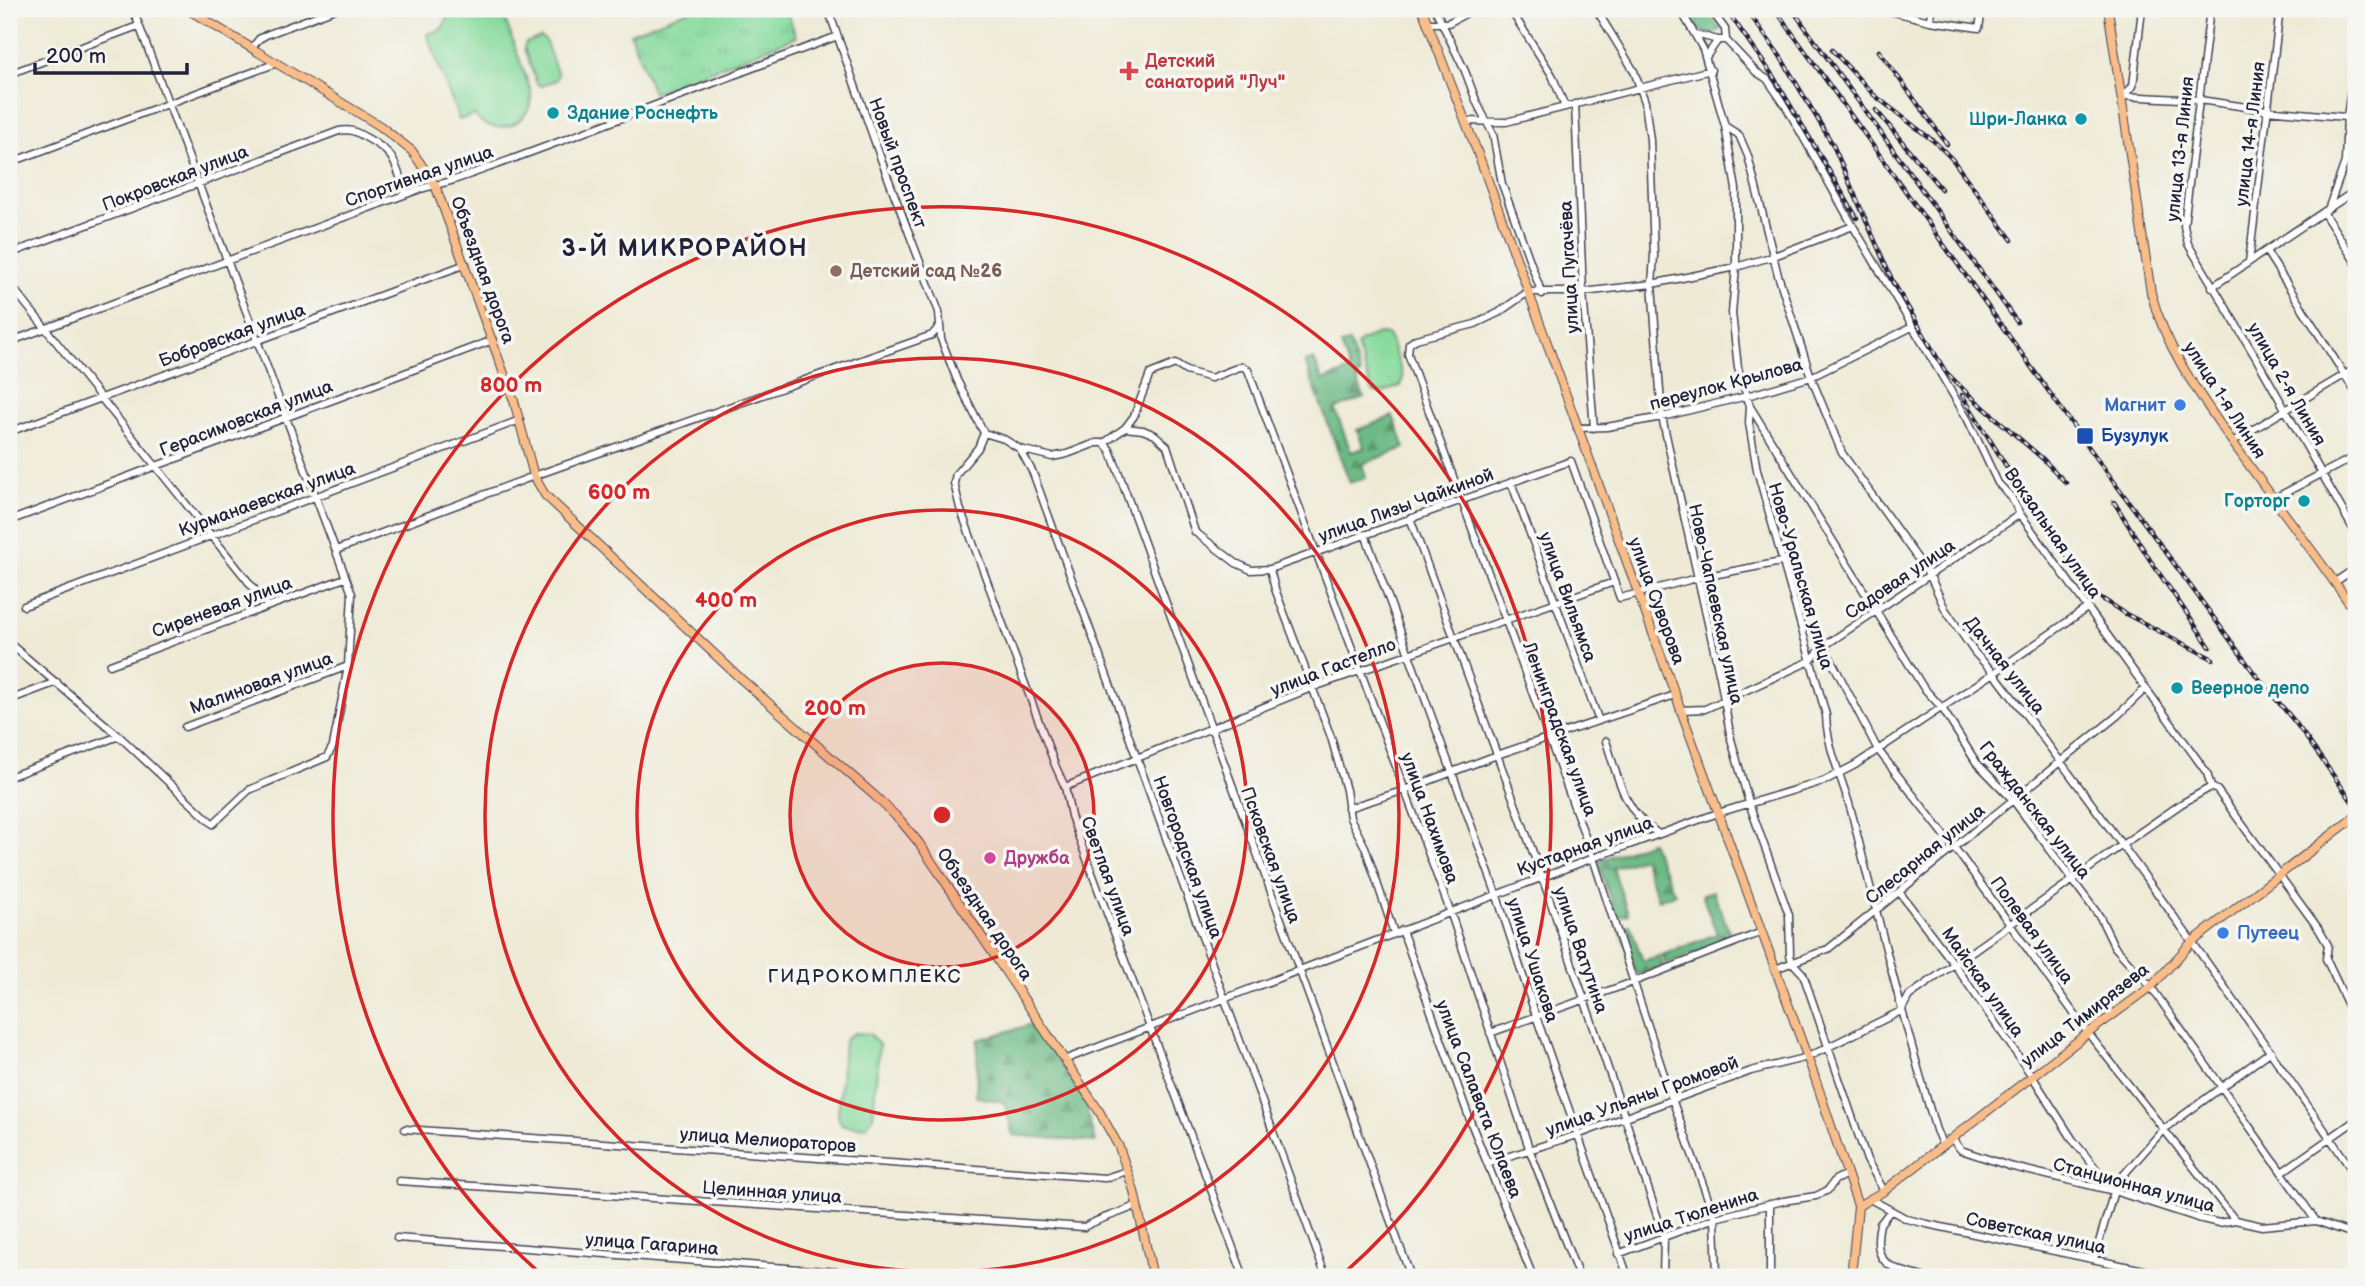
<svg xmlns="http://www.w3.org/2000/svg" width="2365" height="1286" viewBox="0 0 2365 1286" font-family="'Balsamiq Sans',sans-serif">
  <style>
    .grass { fill: url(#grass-tufts); stroke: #547e6c; stroke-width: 2 }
    .forest { fill: url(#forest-firs); stroke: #476e60; stroke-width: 2 }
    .garden { fill: #86da9c; stroke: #547e6c; stroke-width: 2 }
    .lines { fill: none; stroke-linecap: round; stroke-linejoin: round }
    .minor-casing { stroke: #414052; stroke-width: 9 }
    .major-casing { stroke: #414052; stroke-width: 10 }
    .minor { stroke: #fff; stroke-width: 6 }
    .major { stroke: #f8bd89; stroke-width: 8 }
    .rail-casing { stroke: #22223b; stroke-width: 4.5 }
    .rail { stroke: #f6f6f2; stroke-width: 2; stroke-dasharray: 5; stroke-linecap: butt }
    .ring { fill: none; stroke: #d62828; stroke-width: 3.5 }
    .health-dot { fill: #e0444e; stroke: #f6f6f2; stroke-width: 2.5 }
    .culture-dot { fill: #0f9aa8; stroke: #f6f6f2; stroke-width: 2.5 }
    .education-dot { fill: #8d6e63; stroke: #f6f6f2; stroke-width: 2.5 }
    .shop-dot { fill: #3f7fe0; stroke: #f6f6f2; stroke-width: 2.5 }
    .transit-dot { fill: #1a4fb4; stroke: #f6f6f2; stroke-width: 2.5 }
    .hotel-dot { fill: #d1479c; stroke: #f6f6f2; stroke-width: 2.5 }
    .labels { text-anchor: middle; stroke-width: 7; stroke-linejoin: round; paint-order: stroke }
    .health-label { font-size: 18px; font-weight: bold; fill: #be3a42; stroke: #f6f6f2; text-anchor: start }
    .culture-label { font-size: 18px; font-weight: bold; fill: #0d838f; stroke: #f6f6f2; text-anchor: start }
    .street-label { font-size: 18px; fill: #22223b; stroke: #f6f6f2 }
    .education-label { font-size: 18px; font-weight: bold; fill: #785e54; stroke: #f6f6f2; text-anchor: start }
    .shop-label { font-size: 18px; font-weight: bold; fill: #366cbe; stroke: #f6f6f2; text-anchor: end }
    .transit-label { font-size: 18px; font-weight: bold; fill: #164399; stroke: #f6f6f2; text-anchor: start }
    .hotel-label { font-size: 18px; font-weight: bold; fill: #b23c85; stroke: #f6f6f2; text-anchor: start }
    .neighbourhood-label { font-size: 19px; letter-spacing: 2px; fill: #22223b; stroke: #f6f6f2 }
    .district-label { font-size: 24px; font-weight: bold; letter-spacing: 2px; fill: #22223b; stroke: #f6f6f2 }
    .centre { fill: #d62828; stroke: #f6f6f2; stroke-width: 3.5 }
    .ring-label { font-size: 21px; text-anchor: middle; font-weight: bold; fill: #d62828; stroke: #f6f6f2; stroke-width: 7; stroke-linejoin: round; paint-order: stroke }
  </style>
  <defs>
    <pattern id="grass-tufts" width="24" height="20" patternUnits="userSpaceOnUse" patternTransform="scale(1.75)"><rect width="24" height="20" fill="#86da9c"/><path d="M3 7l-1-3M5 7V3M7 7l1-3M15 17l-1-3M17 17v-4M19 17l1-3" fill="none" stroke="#73bb87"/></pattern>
    <pattern id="forest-firs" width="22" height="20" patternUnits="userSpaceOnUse" patternTransform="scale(1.75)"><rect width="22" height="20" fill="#6cba84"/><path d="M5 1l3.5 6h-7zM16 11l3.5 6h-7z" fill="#58976d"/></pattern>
  </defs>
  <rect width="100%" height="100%" fill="#f6f6f2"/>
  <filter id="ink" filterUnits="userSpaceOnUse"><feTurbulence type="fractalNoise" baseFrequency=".0143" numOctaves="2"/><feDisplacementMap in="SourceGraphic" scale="14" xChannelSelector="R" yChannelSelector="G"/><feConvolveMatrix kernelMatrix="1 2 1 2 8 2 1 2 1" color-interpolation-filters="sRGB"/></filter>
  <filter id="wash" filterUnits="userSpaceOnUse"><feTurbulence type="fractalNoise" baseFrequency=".00686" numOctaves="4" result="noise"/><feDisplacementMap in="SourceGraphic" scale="28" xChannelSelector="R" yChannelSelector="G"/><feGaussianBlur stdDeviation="1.57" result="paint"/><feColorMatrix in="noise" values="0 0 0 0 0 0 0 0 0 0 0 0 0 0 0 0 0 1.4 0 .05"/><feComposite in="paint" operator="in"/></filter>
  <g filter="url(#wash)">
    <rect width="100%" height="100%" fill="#eeead6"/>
    <!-- grass -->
    <path class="grass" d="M692,9H786L796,37L653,93L630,33Z"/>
    <!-- forest -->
    <path class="forest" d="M1686,9H1706L1721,30L1712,35L1698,30Z
      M1349,342L1361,375L1356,377L1364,398L1335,409L1351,452L1364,448L1357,430L1393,416L1405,448L1362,464L1366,477L1350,483L1305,362L1314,359L1323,381L1350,370L1341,345Z
      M1651,842L1675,894L1658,900L1643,858L1613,868L1628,914L1617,917L1597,861Z
      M1713,891L1732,940L1666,964L1662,955L1717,934L1702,895Z
      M1630,925L1643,961L1659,956L1663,966L1637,975L1620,929Z
      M1033,1024L1084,1099L1095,1142L1013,1135L1004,1102L976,1097L978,1040Z"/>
    <!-- garden -->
    <path class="garden" d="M455,9H494L506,22L531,92C535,116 508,134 486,125C481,123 478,119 474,115L459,120L427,34L442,29L450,13Z
      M540,37L545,40L558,75L556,80L542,86L537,84L524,48L526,43Z
      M1379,334L1388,335L1390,339L1403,376L1401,386L1381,393L1374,392L1371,388L1357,346L1361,341Z
      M855,1033L870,1034L879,1045L873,1117L866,1127L843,1125L839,1120L838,1114L844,1043L847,1037Z"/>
  </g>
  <g filter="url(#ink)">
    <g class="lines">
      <defs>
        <path id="minor" d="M828,9L882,162L939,312L941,339L957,380L984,433L1004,439L1020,449L1052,457L1067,454L1096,443H1104L1125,428L1134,416L1150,374L1175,364L1186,371L1211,378L1242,366L1248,370L1450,911L1530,1151L1579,1277
          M1435,9L1465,71L1477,103L1493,134L1502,184L1542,294
          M1510,9L1552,75L1565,107
          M1596,9L1634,71L1645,102L1650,140L1654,256L1652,284L1662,417L1720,677L1731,739L1749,803L1789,915L1790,955L1792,962L1803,974L1867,1160L1884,1191
          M1680,9L1703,49L1725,126L1736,189V267L1732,313L1738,368L1750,406L1749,423L1757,470L1826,715C1827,751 1845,784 1853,818C1879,923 1905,1027 1936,1130L1943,1146
          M1710,9L1725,29L1726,40
          M1882,9L1930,21L1931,9
          M2210,9L2184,226L2188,244L2256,358L2356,534
          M1930,21L1979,28L1982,9
          M1427,23H1448L1474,9
          M1695,34L1718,40
          M252,48L259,39L266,35L335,9
          M1706,57L1718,40H1726L1756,72L1767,79L1787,108L1853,226L1968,420L1998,483L2011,497L2020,514L2207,773L2211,787L2217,790L2318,928L2328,945L2326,959L2356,1022
          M9,74L138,26
          M2124,95L2133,86L2142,9
          M2122,96L2200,100L2266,110L2356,118
          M1575,104L1583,292L1594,428
          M1465,121L1506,122L1711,70
          M1725,126L1739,135L1748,156L1778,275L1811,377L1842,453L1930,576L1945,609L1975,653L1994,673C2119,838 2240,1006 2356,1176
          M9,163L277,63
          M2329,207L2345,162L2347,117L2356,55
          M2323,212L2356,263
          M2266,251L2356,393
          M9,254L339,131C350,129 355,131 365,137C397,154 394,162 406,194
          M2249,262L2280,9
          M9,283L267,605
          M2212,287L2356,190
          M9,342L420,189C430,186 441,184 451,181C581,136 709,83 838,36
          M1751,408L1923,687L1942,708L1976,762L2013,800L2100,917L2114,946L2151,987L2316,1221
          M1125,428L1143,430L1155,435L1167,446L1195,532L1236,563L1251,570L1270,569L1571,461L1620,598L1697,578L1781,562
          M1577,428L1607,427L1662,417L1747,396L1811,377L1912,327
          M9,432L466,264
          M984,433L978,448L956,474L954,483L960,508L1055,765L1065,787L1071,816L1102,900L1244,1277
          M2232,442L2356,368
          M1104,443L1110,450L1118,471L1411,1277
          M1020,449L1033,473L1326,1277
          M1511,482L1599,721
          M2273,499L2356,456
          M1410,518L1542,877L1625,1118L1664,1237L1663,1277
          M9,521L493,340
          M1365,534L1496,893L1536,1016L1628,1277
          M336,550L534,476L932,335L939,327
          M1270,569L1275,589L1331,737L1346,790L1350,818L1365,847L1394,933
          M2335,582L2356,568
          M24,606L520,420
          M9,643L119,736L213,824L249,790L327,757L333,746L348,666L352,594L133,9
          M1824,646L1878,750L1960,855L2088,1033L2235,1220
          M110,665L345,578
          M9,700L57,682
          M1680,710L1705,709L1810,661L1824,646L2020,514
          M185,727L348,666
          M1606,741C1618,778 1624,813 1659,834
          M9,777L119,736
          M1065,787L1311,688L1614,582
          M1348,808L1405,790L1497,755L1675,695
          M1900,893L1954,964L2032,1076L2073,1140L2114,1191
          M1402,930L1471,1123L1533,1277
          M1775,969L1828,949L2117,716L2146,688
          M1490,1033L1633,982L1762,932
          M1064,1060L1593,858L1718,813L1824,781L1855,765L1994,673L2087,608
          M405,1129L1105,1178L1127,1171
          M1952,1139L1961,1150L2009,1166L2114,1191L2198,1218L2219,1223L2235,1220L2262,1226L2316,1221L2356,1235
          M1487,1163L1577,1135L1751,1071L1808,1057L1901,1011L1909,996L2122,845L2181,804L2211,787
          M2282,1172L2356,1120
          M399,1181L1084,1227C1102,1217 1119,1214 1137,1205
          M1870,1199L1907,1219L1927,1224L2177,1277
          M1770,1204V1277
          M1891,1210L1880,1224C1871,1264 1890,1268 1923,1277
          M397,1238L905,1277
          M1618,1254L1715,1218L1783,1201L1816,1196L1828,1190L1835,1180L1847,1174
          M2094,1259L2114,1191L2120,1179L2163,1130L2271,1051
          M1717,1277L1715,1218L1672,1099L1593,858L1408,354L1409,344L1416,339L1475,324L1498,313L1528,292H1583L1652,284L1736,267L1774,256L1853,226"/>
        <path id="major" d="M187,9L380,126L412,151L435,185L514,401L534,476L545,495L741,679L875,796L900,820L919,843L1099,1111L1119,1147L1134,1191L1153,1277
          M1422,9L1480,159L1815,1078L1858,1206L1851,1277
          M2108,9L2151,293C2165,345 2194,387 2224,430C2267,492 2314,551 2356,613
          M1858,1206L1884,1191L2088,1033L2151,987L2192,942L2356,816"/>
      </defs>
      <!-- minor casing -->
      <use href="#minor" class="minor-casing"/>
      <!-- major casing -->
      <use href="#major" class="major-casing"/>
      <!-- minor -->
      <use href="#minor" class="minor"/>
      <!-- major -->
      <use href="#major" class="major"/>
      <defs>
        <path id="rail" d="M1726,9L1773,76L1857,218
          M1746,9L1780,56L1833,145L1893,282L1945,371L1966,392L2043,459L2066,483
          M1775,9L2082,438L2255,674L2295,722L2356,807
          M1792,9L2017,322
          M1832,50L1874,95L1936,143L1952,159L2012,240
          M1879,51L1947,144
          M1876,110L1941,189
          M1962,395L2028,501L2086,583L2101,598L2126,614L2213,659
          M2114,502L2150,560L2210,647"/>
      </defs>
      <!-- rail casing -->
      <use href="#rail" class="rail-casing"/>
      <!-- rail -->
      <use href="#rail" class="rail"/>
    </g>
  </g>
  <!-- distance rings -->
  <circle cx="942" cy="815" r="152" fill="#d62828" fill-opacity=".12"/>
  <g class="ring">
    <circle cx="942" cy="815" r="152"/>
    <circle cx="942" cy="815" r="305"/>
    <circle cx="942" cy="815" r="457"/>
    <path d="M542 1275A609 609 0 1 1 1342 1275"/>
  </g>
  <!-- markers -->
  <path class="health-dot" d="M1125.5 60.5h7v7h7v7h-7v7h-7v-7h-7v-7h7z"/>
  <g class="culture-dot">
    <circle cx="553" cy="113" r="7"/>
    <circle cx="2081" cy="119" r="7"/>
    <circle cx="2304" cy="501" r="7"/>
    <circle cx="2177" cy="688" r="7"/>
  </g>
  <circle class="education-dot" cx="836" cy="271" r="7"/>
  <g class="shop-dot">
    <circle cx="2180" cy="405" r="7"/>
    <circle cx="2223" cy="933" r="7"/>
  </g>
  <rect class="transit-dot" x="2076" y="427" width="18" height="18" rx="3.5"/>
  <circle class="hotel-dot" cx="990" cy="858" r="7"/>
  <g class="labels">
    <!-- health labels -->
    <g class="health-label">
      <text x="1145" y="67">Детский<tspan x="1145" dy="21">санаторий "Луч"</tspan></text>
    </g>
    <!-- culture labels -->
    <g class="culture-label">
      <text x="567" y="119">Здание Роснефть</text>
      <text x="2067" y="125" text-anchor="end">Шри-Ланка</text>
      <text x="2290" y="507" text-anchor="end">Горторг</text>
      <text x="2191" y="694">Веерное депо</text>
    </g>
    <!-- street labels -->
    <g class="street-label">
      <text transform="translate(2250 134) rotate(-83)" y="6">улица 14-я Линия</text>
      <text transform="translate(2180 149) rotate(-84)" y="6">улица 13-я Линия</text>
      <text transform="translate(898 163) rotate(70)" y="6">Новый проспект</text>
      <text transform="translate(419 176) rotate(-19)" y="6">Спортивная улица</text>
      <text transform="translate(175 178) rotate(-21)" y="6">Покровская улица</text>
      <text transform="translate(1569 267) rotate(-93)" y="6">улица Пугачёва</text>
      <text transform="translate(483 270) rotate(70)" y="6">Объездная дорога</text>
      <text transform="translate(232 335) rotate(-20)" y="6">Бобровская улица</text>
      <text transform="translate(1726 384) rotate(-15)" y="6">переулок Крылова</text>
      <text transform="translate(2287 384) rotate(60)" y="6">улица 2-я Линия</text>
      <text transform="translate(2225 400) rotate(57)" y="6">улица 1-я Линия</text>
      <text transform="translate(246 418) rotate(-21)" y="6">Герасимовская улица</text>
      <text transform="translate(267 499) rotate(-20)" y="6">Курманаевская улица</text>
      <text transform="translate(1406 505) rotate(-20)" y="6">улица Лизы Чайкиной</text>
      <text transform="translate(2053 533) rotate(55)" y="6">Вокзальная улица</text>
      <text transform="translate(1801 576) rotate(74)" y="6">Ново-Уральская улица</text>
      <text transform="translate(1900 579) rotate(-34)" y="6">Садовая улица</text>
      <text transform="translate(1568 597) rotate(70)" y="6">улица Вильямса</text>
      <text transform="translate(1657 601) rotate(70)" y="6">улица Суворова</text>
      <text transform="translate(1716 604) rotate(78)" y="6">Ново-Чапаевская улица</text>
      <text transform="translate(222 607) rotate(-20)" y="6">Сиреневая улица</text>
      <text transform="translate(2005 665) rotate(52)" y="6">Дачная улица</text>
      <text transform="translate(1333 667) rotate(-21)" y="6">улица Гастелло</text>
      <text transform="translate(261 683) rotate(-20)" y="6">Малиновая улица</text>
      <text transform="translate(1560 729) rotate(70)" y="6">Ленинградская улица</text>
      <text transform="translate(2035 810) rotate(52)" y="6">Гражданская улица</text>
      <text transform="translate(1430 818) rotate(70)" y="6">улица Нахимова</text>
      <text transform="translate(1585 846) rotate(-20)" y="6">Кустарная улица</text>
      <text transform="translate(1925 854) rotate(-39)" y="6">Слесарная улица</text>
      <text transform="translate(1271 855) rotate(70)" y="6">Псковская улица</text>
      <text transform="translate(1188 857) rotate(70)" y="6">Новгородская улица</text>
      <text transform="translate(1108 876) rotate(70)" y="6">Светлая улица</text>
      <text transform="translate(985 914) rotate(56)" y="6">Объездная дорога</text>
      <text transform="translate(2032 930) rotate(54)" y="6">Полевая улица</text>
      <text transform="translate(1581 950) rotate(71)" y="6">улица Ватутина</text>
      <text transform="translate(1533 960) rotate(72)" y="6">улица Ушакова</text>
      <text transform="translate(1983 982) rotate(55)" y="6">Майская улица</text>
      <text transform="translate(2085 1015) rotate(-38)" y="6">улица Тимирязева</text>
      <text transform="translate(1642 1096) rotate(-20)" y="6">улица Ульяны Громовой</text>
      <text transform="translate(1479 1099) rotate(69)" y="6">улица Салавата Юлаева</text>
      <text transform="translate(768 1140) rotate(4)" y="6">улица Мелиораторов</text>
      <text transform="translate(2134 1185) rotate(15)" y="6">Станционная улица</text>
      <text transform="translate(772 1192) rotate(4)" y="6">Целинная улица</text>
      <text transform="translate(1691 1215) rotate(-18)" y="6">улица Тюленина</text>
      <text transform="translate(2036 1233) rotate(12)" y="6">Советская улица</text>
      <text transform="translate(652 1244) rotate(4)" y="6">улица Гагарина</text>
    </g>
    <!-- education labels -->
    <g class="education-label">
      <text x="850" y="277">Детский сад №26</text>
    </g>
    <!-- shop labels -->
    <g class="shop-label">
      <text x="2166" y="411">Магнит</text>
      <text x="2237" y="939" text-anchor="start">Путеец</text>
    </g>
    <!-- transit labels -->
    <g class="transit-label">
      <text x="2101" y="442">Бузулук</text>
    </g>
    <!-- hotel labels -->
    <g class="hotel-label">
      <text x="1004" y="864">Дружба</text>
    </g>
    <!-- neighbourhood labels -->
    <g class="neighbourhood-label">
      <text x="865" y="982">ГИДРОКОМПЛЕКС</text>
    </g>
    <!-- district labels -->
    <g class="district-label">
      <text x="685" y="256">3-Й МИКРОРАЙОН</text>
    </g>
  </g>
  <circle cx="942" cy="815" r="10" class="centre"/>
  <g class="ring-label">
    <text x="511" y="392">800 m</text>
    <text x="619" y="499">600 m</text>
    <text x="726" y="607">400 m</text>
    <text x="835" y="715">200 m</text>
  </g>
  <!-- margin -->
  <rect width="2365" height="1286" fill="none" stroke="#f6f6f2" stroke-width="35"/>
  <!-- scale -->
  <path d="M35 63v10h152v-10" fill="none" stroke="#22223b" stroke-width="3.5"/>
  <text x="46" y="63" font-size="21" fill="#22223b" stroke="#f6f6f2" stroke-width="5" paint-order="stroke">200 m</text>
</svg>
